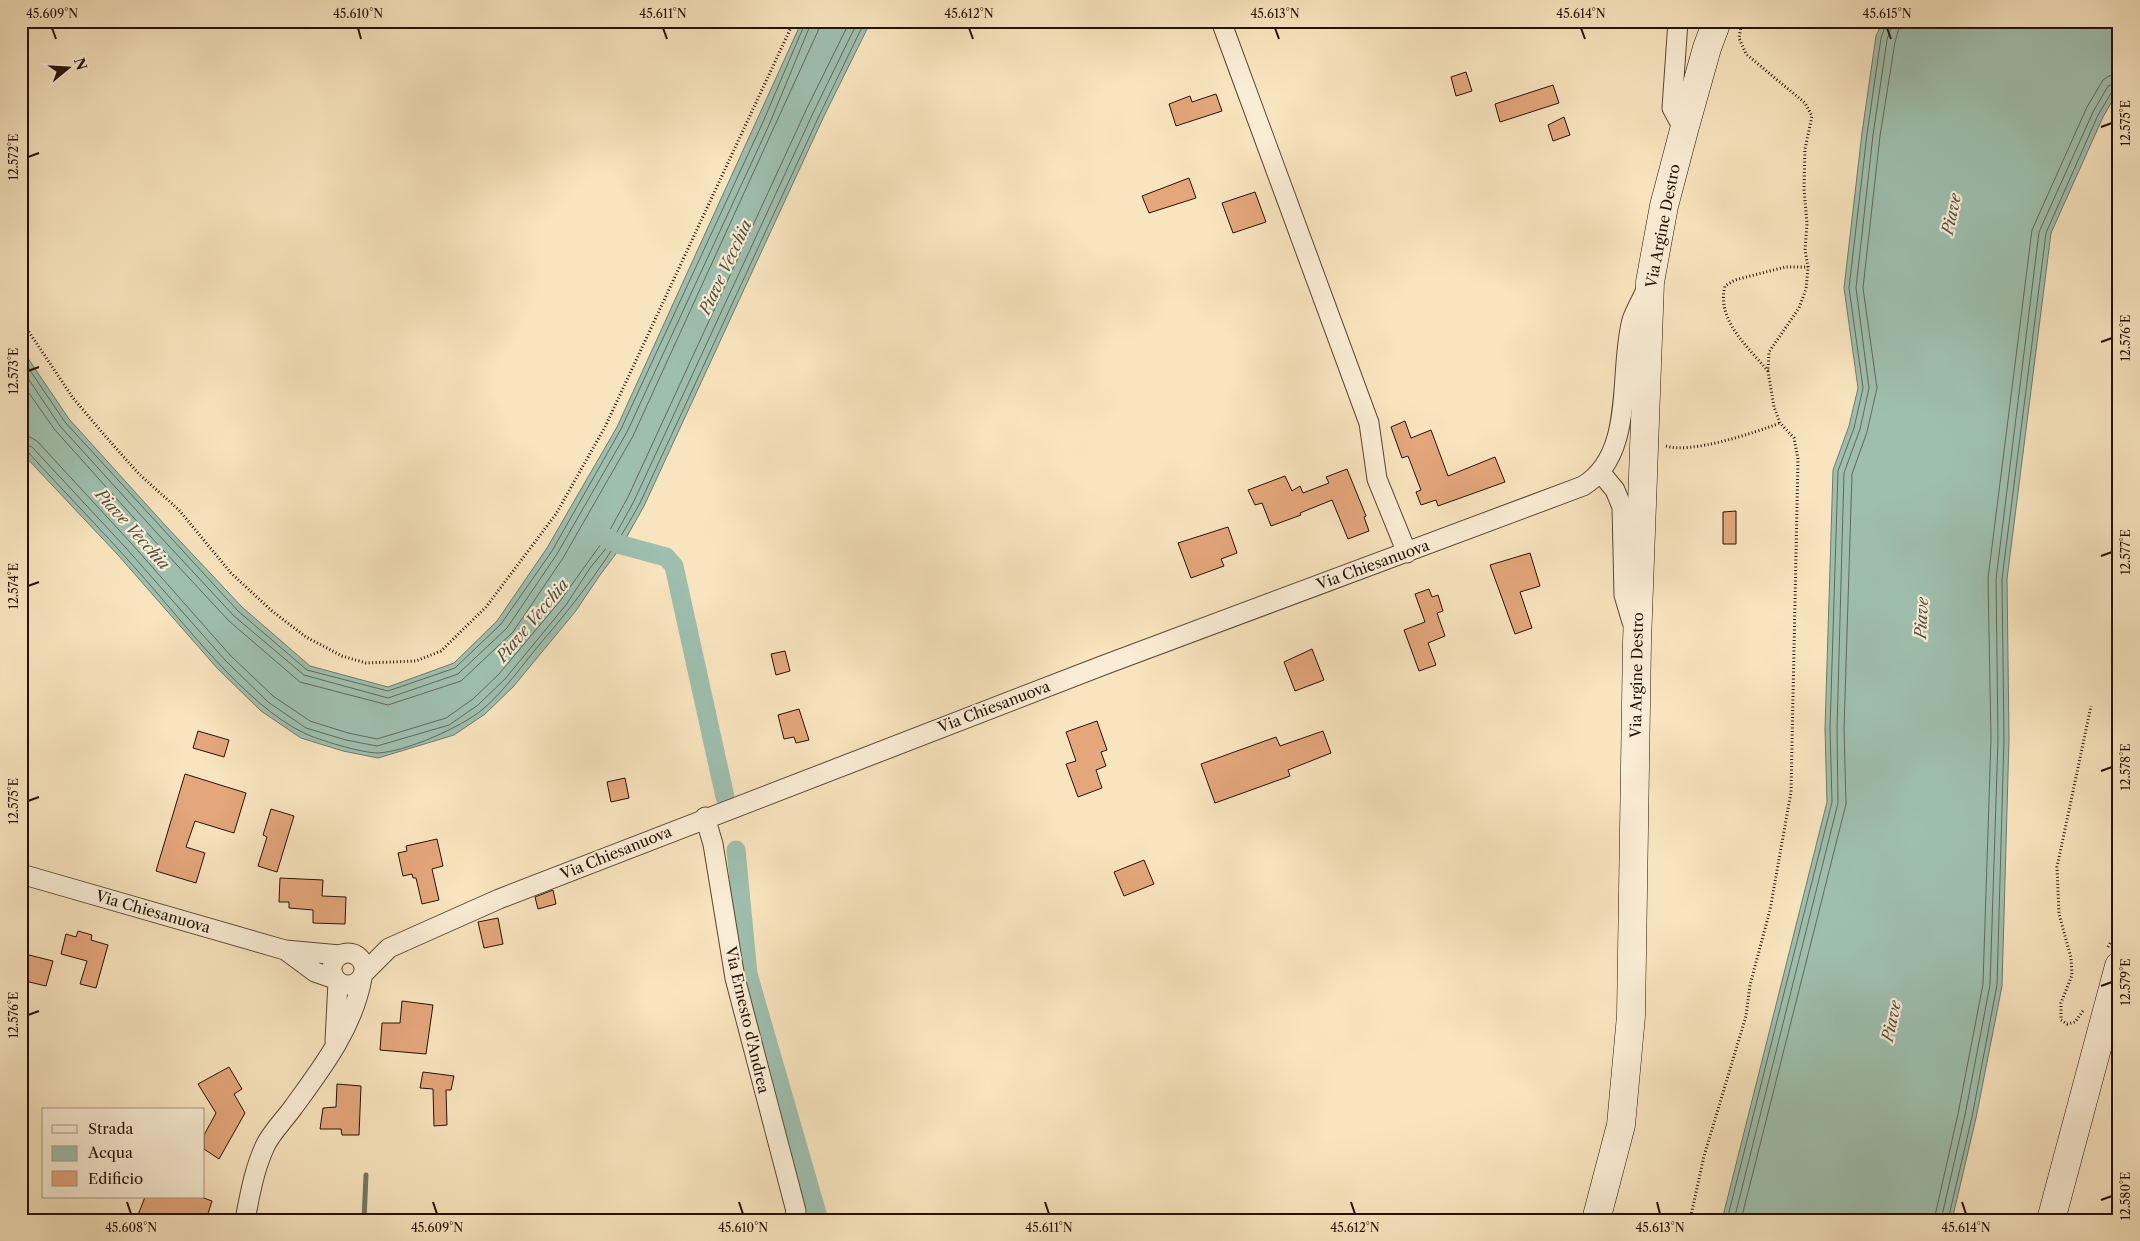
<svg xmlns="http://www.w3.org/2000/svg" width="2140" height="1241" viewBox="0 0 2140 1241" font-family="'Libre Caslon Text',serif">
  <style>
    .water { fill: #9ebfae; stroke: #6e7a6b }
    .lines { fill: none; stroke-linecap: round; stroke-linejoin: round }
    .shore { stroke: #62685a; stroke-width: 1 }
    .stream { stroke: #6e7a6b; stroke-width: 5 }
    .canal { stroke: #9ebfae; stroke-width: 19 }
    .building { fill: #e4a67b; stroke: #261207 }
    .street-casing { stroke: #5a4635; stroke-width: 21 }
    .secondary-casing { stroke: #261207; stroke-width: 29 }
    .path { stroke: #261207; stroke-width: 3; stroke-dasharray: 1 2.5; stroke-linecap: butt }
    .street { stroke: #faedd5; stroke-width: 19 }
    .secondary { stroke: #faedd5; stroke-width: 28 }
    .ticks { fill: none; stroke: #261207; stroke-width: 2 }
    .labels { text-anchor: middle; stroke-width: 4.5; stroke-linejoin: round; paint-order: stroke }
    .street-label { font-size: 15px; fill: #261207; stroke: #faedd5 }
    .water-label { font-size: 16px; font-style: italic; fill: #504f41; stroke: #faedd5 }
    .neatline { fill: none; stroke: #261207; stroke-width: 2 }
    .ticks-label { font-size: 12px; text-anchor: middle; fill: #261207 }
  </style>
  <rect width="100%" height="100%" fill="#f8e4be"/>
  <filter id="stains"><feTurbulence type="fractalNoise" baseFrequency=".004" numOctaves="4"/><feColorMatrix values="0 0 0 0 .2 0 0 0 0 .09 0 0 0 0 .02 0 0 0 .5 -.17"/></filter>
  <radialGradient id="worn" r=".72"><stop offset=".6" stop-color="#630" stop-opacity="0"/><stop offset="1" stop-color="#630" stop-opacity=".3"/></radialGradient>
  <!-- water -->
  <path class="water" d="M802,21H871L824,116L644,506L621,547L600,575L575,612L513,687L485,714L454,735L378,758L343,751L301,738L261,711L217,668L118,555L21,452V348L69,419L164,524L242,607L310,666L388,687L454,663L497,621L547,548L617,427Z
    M1883,21H2119V89L2103,117L2051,233L2007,579L2009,739L2002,986L1976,1118L1952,1220H1722L1827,802L1825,729L1833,470L1849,426L1858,388L1844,288L1862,133L1876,36Z"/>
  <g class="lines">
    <!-- shore -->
    <path class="shore" d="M21,357L65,422L161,527L238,611L307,670L388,691L455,668L501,624L552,551L621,429L763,122L806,21
      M21,368L60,426L156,532L234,616L304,675L388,698L458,674L507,628L557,554L627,432L769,125L812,21
      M21,382L55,430L151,537L229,621L300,682L388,705L461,681L513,632L563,558L633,436L818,31L820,21
      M21,436L30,437L37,441L131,543L230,655L273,696L310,721L348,733L377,739L446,718L473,699L499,674L560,601L606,537L628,497L807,108L850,21
      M21,443L32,447L126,548L225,660L268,702L306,728L346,740L377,746L449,725L478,705L505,679L566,605L590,568L612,541L634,501L814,111L858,21
      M21,449L27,451C63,491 101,529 137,570C181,619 245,705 304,733C318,740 362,753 378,753C405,752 462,727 483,709C505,690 521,667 539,645C577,601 612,555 640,503L820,114L865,21
      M1727,1220L1832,802L1830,729L1838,471L1854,428L1863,388L1849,288L1867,134L1881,38L1887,21
      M1734,1220L1838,803L1837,729L1844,473L1860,429L1869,388L1856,288L1873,135L1887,40L1893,21
      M1741,1220L1846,804L1844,729L1852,474L1867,432L1877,388L1863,288L1880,136L1895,42L1901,21
      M1934,1220L1958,1114L1983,984L1991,739L1988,578L2032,230L2087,107L2103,80L2109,76L2119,74
      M1941,1220L1965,1115L1990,985L1998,739L1996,579L2039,232L2093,112L2108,86L2119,82
      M1948,1220L1972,1117L1997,985L2004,739L2002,579L2046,233L2098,115L2113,90L2119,88"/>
    <!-- stream -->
    <path class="stream" d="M364,1220L366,1175"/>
    <!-- canal -->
    <path class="canal" d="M601,535L618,544L666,557L674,566L725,797
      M736,850L748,974L818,1217L816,1220"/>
  </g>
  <!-- building -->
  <path class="building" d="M1466,72L1472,91L1456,96L1451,77Z
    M1553,85L1559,103L1500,122L1495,104Z
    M1216,94L1222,111L1176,126L1169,104L1190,96L1192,102Z
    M1564,117L1570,135L1553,141L1548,125Z
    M1189,178L1196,198L1149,213L1142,196Z
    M1255,192L1266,222L1233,233L1222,203Z
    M1405,421L1411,438L1431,430L1448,476L1495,457L1505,482L1438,506L1436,500L1421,505L1416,492L1421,490L1408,456L1402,458L1391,427Z
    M1347,469L1366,516L1364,517L1369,531L1348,539L1332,500L1300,513L1301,515L1271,526L1262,503L1255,505L1248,490L1285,476L1292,491L1300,486L1303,493L1329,483L1326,477Z
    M1736,511V544H1723V512Z
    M1228,527L1237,553L1221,559L1224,566L1191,578L1178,543Z
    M1530,553L1540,586L1520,592L1532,628L1515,634L1490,565Z
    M1429,589L1432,597L1438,595L1443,611L1437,613L1445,636L1428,643L1436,665L1419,671L1404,630L1425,622L1415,594Z
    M1312,649L1324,680L1295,691L1284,662Z
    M785,651L790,671L776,675L771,654Z
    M799,709L809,740L796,743L794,737L784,739L778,715Z
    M1097,721L1107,750L1101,752L1106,766L1096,770L1102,788L1078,797L1066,764L1076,761L1066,732Z
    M198,731L229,740L224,757L193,748Z
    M1323,731L1331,753L1288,770L1290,776L1215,803L1201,764L1276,737L1280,746Z
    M185,774L246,793L234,833L195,821L186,847L205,853L196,883L156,871Z
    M625,778L629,798L611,802L607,782Z
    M271,809L294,816L277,872L258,866L267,837L263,835Z
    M437,839L443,866L432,869L439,900L422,904L416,878H413L412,874L403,876L398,853L407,851L406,846Z
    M1144,860L1154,884L1124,896L1114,872Z
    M280,878L323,880L322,896L346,897L345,924L313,923V910L289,908V902H279Z
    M553,890L556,904L538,909L535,897Z
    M498,918L503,944L484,948L478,922Z
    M78,931L92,935L91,940L108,945L96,988L80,984L87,961L61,954L66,934L76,937Z
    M21,953L53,961L46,986L21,980Z
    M402,1001L433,1005L426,1054L380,1050L382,1023H400Z
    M229,1067L242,1089L234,1094L245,1113L219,1159L204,1149V1135L216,1113L198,1084Z
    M423,1072L454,1076L451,1090H446L447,1125L434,1126L433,1089L420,1088Z
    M337,1084L361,1086L359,1135H342L341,1129H320L323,1108L336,1107Z
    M145,1197H201L212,1201L206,1220H136Z"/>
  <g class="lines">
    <defs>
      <path id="street" d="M1221,21L1369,423L1377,479L1407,553
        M1678,21L1672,108L1684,130
        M1601,473L1615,490L1622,507L1624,595L1632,622
        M705,817L713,844L735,978L796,1211L794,1220
        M21,874L285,950L340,955
        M288,952L315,972L335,979
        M332 969a16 16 0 1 1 32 0a16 16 0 1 1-32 0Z
        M364,973L389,948L499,899L1104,665L1583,486C1636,454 1618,372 1632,320C1635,311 1641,301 1645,292
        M335,1041L338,982
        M245,1220C250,1194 254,1170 265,1146C271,1133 284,1120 292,1109C322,1068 353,1028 362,978"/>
      <path id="secondary" d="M1596,1220L1621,1125L1631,1016L1637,642L1650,282L1664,206L1684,130L1707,48L1717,21
        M2051,1220L2119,966"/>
    </defs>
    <!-- street casing -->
    <use href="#street" class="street-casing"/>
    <!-- secondary casing -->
    <use href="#secondary" class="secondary-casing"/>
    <!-- path -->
    <path class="path" d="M21,320L73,398L106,437L139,474L179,510L231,573L272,611L306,637L342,656L366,663L416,661L441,651L486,607L556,514L605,427L794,21
      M1768,371C1748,347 1716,320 1725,286L1735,280L1785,267H1808
      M1666,446C1691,454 1754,433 1780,423
      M2108,947L2111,942L2119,938
      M2083,1011L2075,1022L2067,1024L2061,1020V1003L2072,975L2071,958L2059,914L2057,867L2091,706
      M1690,1220L1704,1156L1746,1016L1750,985L1770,910L1791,792L1798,459L1794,438L1780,423L1774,407L1768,371L1769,352L1799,308L1806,289L1808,267L1805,250L1807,224L1804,189L1805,149L1812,116L1805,103L1746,54L1739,38L1742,21"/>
    <!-- street -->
    <use href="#street" class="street"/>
    <!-- secondary -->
    <use href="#secondary" class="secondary"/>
  </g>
  <!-- ticks -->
  <path class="ticks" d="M52,28L56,39M358,28L361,39M663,28L667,39M969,28L973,39M1275,28L1279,39M1581,28L1585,39M1887,28L1891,39M2101,127L2112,123M28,157L39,153M2101,342L2112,338M28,371L39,367M2101,556L2112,552M28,586L39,582M2101,771L2112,767M28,801L39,797M2101,986L2112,982M28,1015L39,1011M2101,1200L2112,1196M127,1202L131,1214M433,1202L437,1214M739,1202L743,1214M1045,1202L1049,1214M1351,1202L1355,1214M1657,1202L1660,1214M1962,1202L1966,1214"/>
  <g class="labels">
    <!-- street labels -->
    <g class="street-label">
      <text transform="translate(1663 226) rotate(-79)" y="5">Via Argine Destro</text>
      <text transform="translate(1373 565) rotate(-20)" y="5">Via Chiesanuova</text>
      <text transform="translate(1637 675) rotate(-89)" y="5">Via Argine Destro</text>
      <text transform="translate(994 707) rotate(-21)" y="5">Via Chiesanuova</text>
      <text transform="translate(616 853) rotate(-22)" y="5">Via Chiesanuova</text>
      <text transform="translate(153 912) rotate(16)" y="5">Via Chiesanuova</text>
      <text transform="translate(747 1020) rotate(77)" y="5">Via Ernesto d'Andrea</text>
    </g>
    <!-- water labels -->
    <g class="water-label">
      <text transform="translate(1951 214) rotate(-78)" y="6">Piave</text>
      <text transform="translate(725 267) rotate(-65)" y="6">Piave Vecchia</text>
      <text transform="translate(133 529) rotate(48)" y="6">Piave Vecchia</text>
      <text transform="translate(1921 618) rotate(-87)" y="6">Piave</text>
      <text transform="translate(532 620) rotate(-50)" y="6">Piave Vecchia</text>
      <text transform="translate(1891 1021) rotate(-78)" y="6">Piave</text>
    </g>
  </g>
  <!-- margin -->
  <rect width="2140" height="1241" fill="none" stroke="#f8e4be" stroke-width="55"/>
  <!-- legend -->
  <rect x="42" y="1108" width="162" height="90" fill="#faedd5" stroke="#a59583"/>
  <rect x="52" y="1125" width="25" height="8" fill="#faedd5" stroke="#a59583"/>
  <text x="88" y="1134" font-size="15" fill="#261207">Strada</text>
  <rect x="52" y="1146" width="25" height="15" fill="#9ebfae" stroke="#a59583"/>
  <text x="88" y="1158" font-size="15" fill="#261207">Acqua</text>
  <rect x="52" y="1171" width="25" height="15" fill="#e4a67b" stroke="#a59583"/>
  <text x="88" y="1184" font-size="15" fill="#261207">Edificio</text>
  <!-- north arrow -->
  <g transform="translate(68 68) rotate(72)" stroke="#faedd5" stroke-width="4" paint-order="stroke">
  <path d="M0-4L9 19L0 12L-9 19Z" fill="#261207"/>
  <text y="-8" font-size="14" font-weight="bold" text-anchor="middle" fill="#261207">N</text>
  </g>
  <rect x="28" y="28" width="2084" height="1186" class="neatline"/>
  <g class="ticks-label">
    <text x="52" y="18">45.609°N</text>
    <text x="358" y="18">45.610°N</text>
    <text x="663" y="18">45.611°N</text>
    <text x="969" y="18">45.612°N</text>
    <text x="1275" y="18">45.613°N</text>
    <text x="1581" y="18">45.614°N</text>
    <text x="1887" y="18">45.615°N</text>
    <text transform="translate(2126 123) rotate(-90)" y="4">12.575°E</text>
    <text transform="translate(14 157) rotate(-90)" y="4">12.572°E</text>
    <text transform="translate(2126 338) rotate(-90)" y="4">12.576°E</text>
    <text transform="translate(14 371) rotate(-90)" y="4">12.573°E</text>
    <text transform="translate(2126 552) rotate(-90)" y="4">12.577°E</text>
    <text transform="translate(14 586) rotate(-90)" y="4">12.574°E</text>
    <text transform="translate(2126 767) rotate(-90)" y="4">12.578°E</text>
    <text transform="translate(14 801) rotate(-90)" y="4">12.575°E</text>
    <text transform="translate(2126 982) rotate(-90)" y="4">12.579°E</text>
    <text transform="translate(14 1015) rotate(-90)" y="4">12.576°E</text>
    <text transform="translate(2126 1196) rotate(-90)" y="4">12.580°E</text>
    <text x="131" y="1232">45.608°N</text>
    <text x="437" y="1232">45.609°N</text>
    <text x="743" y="1232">45.610°N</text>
    <text x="1049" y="1232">45.611°N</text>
    <text x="1355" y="1232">45.612°N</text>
    <text x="1660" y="1232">45.613°N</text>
    <text x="1966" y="1232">45.614°N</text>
  </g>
  <rect width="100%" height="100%" filter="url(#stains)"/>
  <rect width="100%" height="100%" fill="url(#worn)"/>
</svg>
